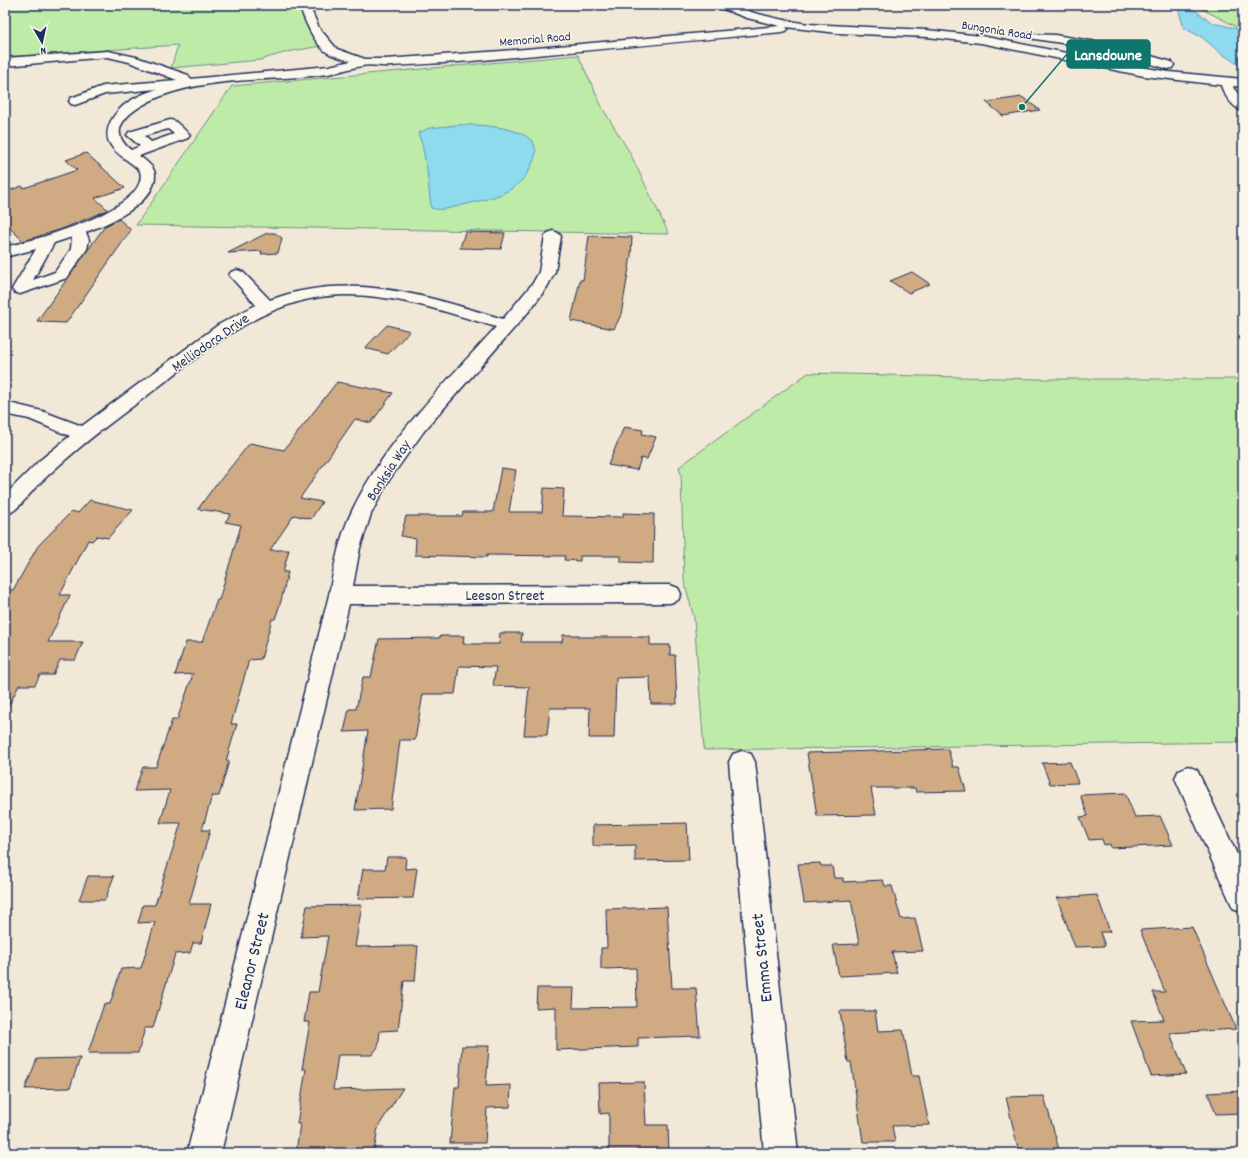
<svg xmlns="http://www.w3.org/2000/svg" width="1248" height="1158" viewBox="0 0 1248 1158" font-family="Dekko,sans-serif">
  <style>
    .green { fill: #bfeba8; stroke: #6d8d83 }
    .water { fill: #8edbee; stroke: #6096b4 }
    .building { fill: #d0aa82; stroke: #1b2f5e }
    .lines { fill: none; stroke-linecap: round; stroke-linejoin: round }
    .minor-casing { stroke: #1b2f5e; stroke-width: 3 }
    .minor { fill: #fbf7ec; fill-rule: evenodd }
    .labels { text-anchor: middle; stroke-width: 3; stroke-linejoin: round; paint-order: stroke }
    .far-street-label { font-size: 13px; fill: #1b2f5e; stroke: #fbf7ec }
    .street-label { font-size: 15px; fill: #1b2f5e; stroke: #fbf7ec }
    .near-street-label { font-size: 18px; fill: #1b2f5e; stroke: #fbf7ec }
    .leader { fill: none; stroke: #0f766e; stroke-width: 1.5 }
    .callout-dot { fill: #0f766e; stroke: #fbf7ec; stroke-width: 1.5 }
    .callout { fill: #0f766e; stroke: #0f766e; stroke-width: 1.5 }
    .callout-label { font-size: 16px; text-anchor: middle; font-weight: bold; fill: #fff }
  </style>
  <rect width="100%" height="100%" fill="#f2e8d7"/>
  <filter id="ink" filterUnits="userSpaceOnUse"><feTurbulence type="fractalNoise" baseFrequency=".025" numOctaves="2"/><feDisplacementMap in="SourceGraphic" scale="8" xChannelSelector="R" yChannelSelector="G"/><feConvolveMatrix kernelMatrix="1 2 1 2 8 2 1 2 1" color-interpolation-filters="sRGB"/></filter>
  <g filter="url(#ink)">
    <!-- green -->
    <path class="green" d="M5,5H300L321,46L287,52L260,60L171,68L178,45L5,57Z
      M1194,5H1243V30Z
      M578,55L603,109L630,153L669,234L136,225L232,86Z
      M808,373L1037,379H1243V742L704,750L694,618L684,580L681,474L679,467Z"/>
    <!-- water -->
    <path class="water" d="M1177,5H1187L1213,23L1239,29L1243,32V68L1218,51L1203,38L1184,28Z
      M456,125C475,124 519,126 532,141C537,147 536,156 533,162C521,192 496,197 467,204C456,206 443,212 431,208L427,170L422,144L418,133L430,128Z"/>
    <!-- building -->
    <path class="building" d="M1022,97L1040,110L1003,116L986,102Z
      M86,153L125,188L95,198L108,210L62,229L23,241L5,223V192L22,186L24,188L77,170L66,160Z
      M119,219L131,230L66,323L40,322L41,321H37L105,226Z
      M465,232L505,233L501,249L460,248Z
      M267,233H275L282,238L278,253L261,254L262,251L228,253Z
      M589,236L632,237L631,256L621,315L614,329L571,321L580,280H583Z
      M912,272L930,284L909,293L890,281Z
      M387,325L410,331L388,354L365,348Z
      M337,382L393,393L371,423L355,419L300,498L322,502L311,519L294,515L270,550H289L283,572H288L281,601L275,619H272L261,659L249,660L231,724H237L226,761H229L219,796H212L202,830H210L189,904H211L201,943H193L190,953L175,954L153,1028H145L138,1053H88L104,1004H110L121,969L141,968L155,922L138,923L143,905H155L181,823H160L170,790L134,791L143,767H156L172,720H177L193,674L175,675L186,642H202L217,600H219L241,525L225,522L231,514L198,509L216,484H217L250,443L284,450Z
      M624,427L643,430L642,434L656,437L647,459L641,458L637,470L608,465Z
      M501,468L516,470L509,512H542L544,488L564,489L562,516L623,517V513L654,514L653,563L621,562V556H580V561L564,560L565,556L487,555V557L415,555L416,539L401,536L406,516H462L463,512H493Z
      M90,500L133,510L108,538L97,536L92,541L88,540L60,595H70L48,642H83L75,660H60L53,675H40L35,685H19L5,713V590H13L38,546L72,511L78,513Z
      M500,633H522L521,642H562L563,635H579V637H650V645H670V655H675L677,704H651L650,677L616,678L614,738H589L590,708H550L547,735H524L529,687L493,686L496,667L459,666L455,694H423L415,740H400L391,809L355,810L368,731L344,732L349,709H356L363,677H371L379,639L439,638L440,636H464L463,644H499Z
      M948,749L953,767H959L966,791L916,792L915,788H871L876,815L817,816L807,753Z
      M1070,762L1078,783L1050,784L1042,763Z
      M1125,793L1135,817L1160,816L1173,845L1111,848L1110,844L1104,845L1102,839L1089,840L1080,817L1088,816L1080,795Z
      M687,823L689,860L635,861V845L593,846V825Z
      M387,857H406L405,869L417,868L413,898L358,899L363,869H385Z
      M820,863L821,866H832L834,878H843V882L883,880L885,886H892L901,919L915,918L923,951L892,952L897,973L839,976L833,945L859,944L851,900L804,903L798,864Z
      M88,876H114L105,900H79Z
      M1097,895L1110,932H1100L1105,946L1075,947L1057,898Z
      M362,905L355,947L418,946L415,981H404L398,1030L380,1031L378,1047L372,1055H338L333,1090L403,1088L378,1127L374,1153H296L300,1124H297L306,1069H302L310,1022H304L309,992H318L328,936L301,937L307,906Z
      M667,907L672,988H696L700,1036L638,1038V1047L556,1050V1007L536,1008L537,988H574L573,1008L637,1007L636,968L601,969V948H607L606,909Z
      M1192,927L1236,1029L1170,1033L1186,1074L1151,1076L1131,1021L1164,1020L1153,992H1165L1140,930Z
      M840,1011H875L878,1031L903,1030L912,1076H919L929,1125L892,1126L895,1142H863L851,1062H848Z
      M462,1046H489L486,1086L511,1085L510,1107L487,1108L485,1143H450L455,1087H459Z
      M80,1058L70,1088L25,1089L37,1059Z
      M644,1082L646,1125H668L669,1153H609V1113L600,1114L599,1083Z
      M1243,1091V1113L1216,1114L1208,1093Z
      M1044,1096L1060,1153H1019L1006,1097Z"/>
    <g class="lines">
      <defs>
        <path id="minor" d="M299,5H309L319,28L337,49L365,59H385L502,51L780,26L747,18L718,7L717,5H732L754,13L779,19L808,24L927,30L981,36L1097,59L1102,49L1028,38L1026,36L1028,34L1055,35L1109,44L1172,62L1174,65L1172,68L1168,69L1112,52L1108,61L1169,72L1243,79V87L1233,86L1234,89L1243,99V111C1234,109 1223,94 1221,85L1144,76L981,43L927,37L838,33L786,27L788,29L786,31L782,32C689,41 596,50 504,58C466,62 428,64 391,66C381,67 371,64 362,66C351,68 339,72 328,74C277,81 223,77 173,92C152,98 96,123 131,150L140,146L127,135L129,132L170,120L175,121L190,135L188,138L139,156C145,160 155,167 155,175C156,203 108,224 86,232L89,240L87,249L67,278L26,292L20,294L14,292L12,289L36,249L5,257V247C32,241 151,210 140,171C131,161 117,156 110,144C106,137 107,130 110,123C119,104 138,95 157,89L105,94L75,105L71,104L69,101L71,98L103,86L177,80L129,62L108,57L5,66V58L108,51L136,57L188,75L190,79L329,66L351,61C344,59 337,57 330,54C314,46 305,20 299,5ZM168,129L174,134L151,142L144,136ZM72,237L71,249L55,272L33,280L54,243Z
          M553,231L558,233L561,236L555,272L547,287L530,310L424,431L387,483L371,514L360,548L353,586L670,585L678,588L681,594L678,600L670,603L349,604L221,1153H187L329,595C334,567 339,539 351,513C384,442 444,385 496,327C448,312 393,294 343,295C269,297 217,342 162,384C134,406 105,426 78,449C65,460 52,471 40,483C29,493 19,511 5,515V495L39,461L70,436L29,419L5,414V402L42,411L82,426L218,325L256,305L229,275L231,272L237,270L243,272L270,300C349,270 426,296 503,319L533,283L539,272L545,236L548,233Z
          M742,751L751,754L755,762L798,1153H764L729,762L733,754Z
          M1188,766L1197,770L1243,867V912L1233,908L1175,778L1179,770Z"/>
      </defs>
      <!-- minor casing -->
      <use href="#minor" class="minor-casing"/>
      <!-- minor -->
      <use href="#minor" class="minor"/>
    </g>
  </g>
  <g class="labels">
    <!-- far-street labels -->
    <g class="far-street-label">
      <text transform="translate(997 29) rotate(9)" y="5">Bungonia Road</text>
      <text transform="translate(535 38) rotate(-5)" y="5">Memorial Road</text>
    </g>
    <!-- street labels -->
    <g class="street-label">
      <text transform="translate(210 342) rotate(-35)" y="5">Melliodora Drive</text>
      <text transform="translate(388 470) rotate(-57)" y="5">Banksia Way</text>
      <text x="505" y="600">Leeson Street</text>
    </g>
    <!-- near-street labels -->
    <g class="near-street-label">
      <text transform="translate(761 958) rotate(-96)" y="6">Emma Street</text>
      <text transform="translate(251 961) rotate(-76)" y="6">Eleanor Street</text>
    </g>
  </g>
  <!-- callouts -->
  <path class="leader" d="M1022 107L1067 54"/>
  <circle class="callout-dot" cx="1022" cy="107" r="4"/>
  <rect class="callout" x="1067" y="40" width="83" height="28" rx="4"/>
  <g class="callout-label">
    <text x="1108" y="60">Lansdowne</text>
  </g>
  <!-- margin -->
  <rect width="1248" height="1158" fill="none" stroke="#fbf7ec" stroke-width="20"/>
  <rect x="10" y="10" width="1228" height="1138" fill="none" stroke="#1b2f5e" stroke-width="1.5" filter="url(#ink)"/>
  <!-- north arrow -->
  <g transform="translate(42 42) rotate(171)" stroke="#fbf7ec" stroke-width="3" paint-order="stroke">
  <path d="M0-3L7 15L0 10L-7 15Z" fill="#1b2f5e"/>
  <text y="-6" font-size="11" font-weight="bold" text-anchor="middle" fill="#1b2f5e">N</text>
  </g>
</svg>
